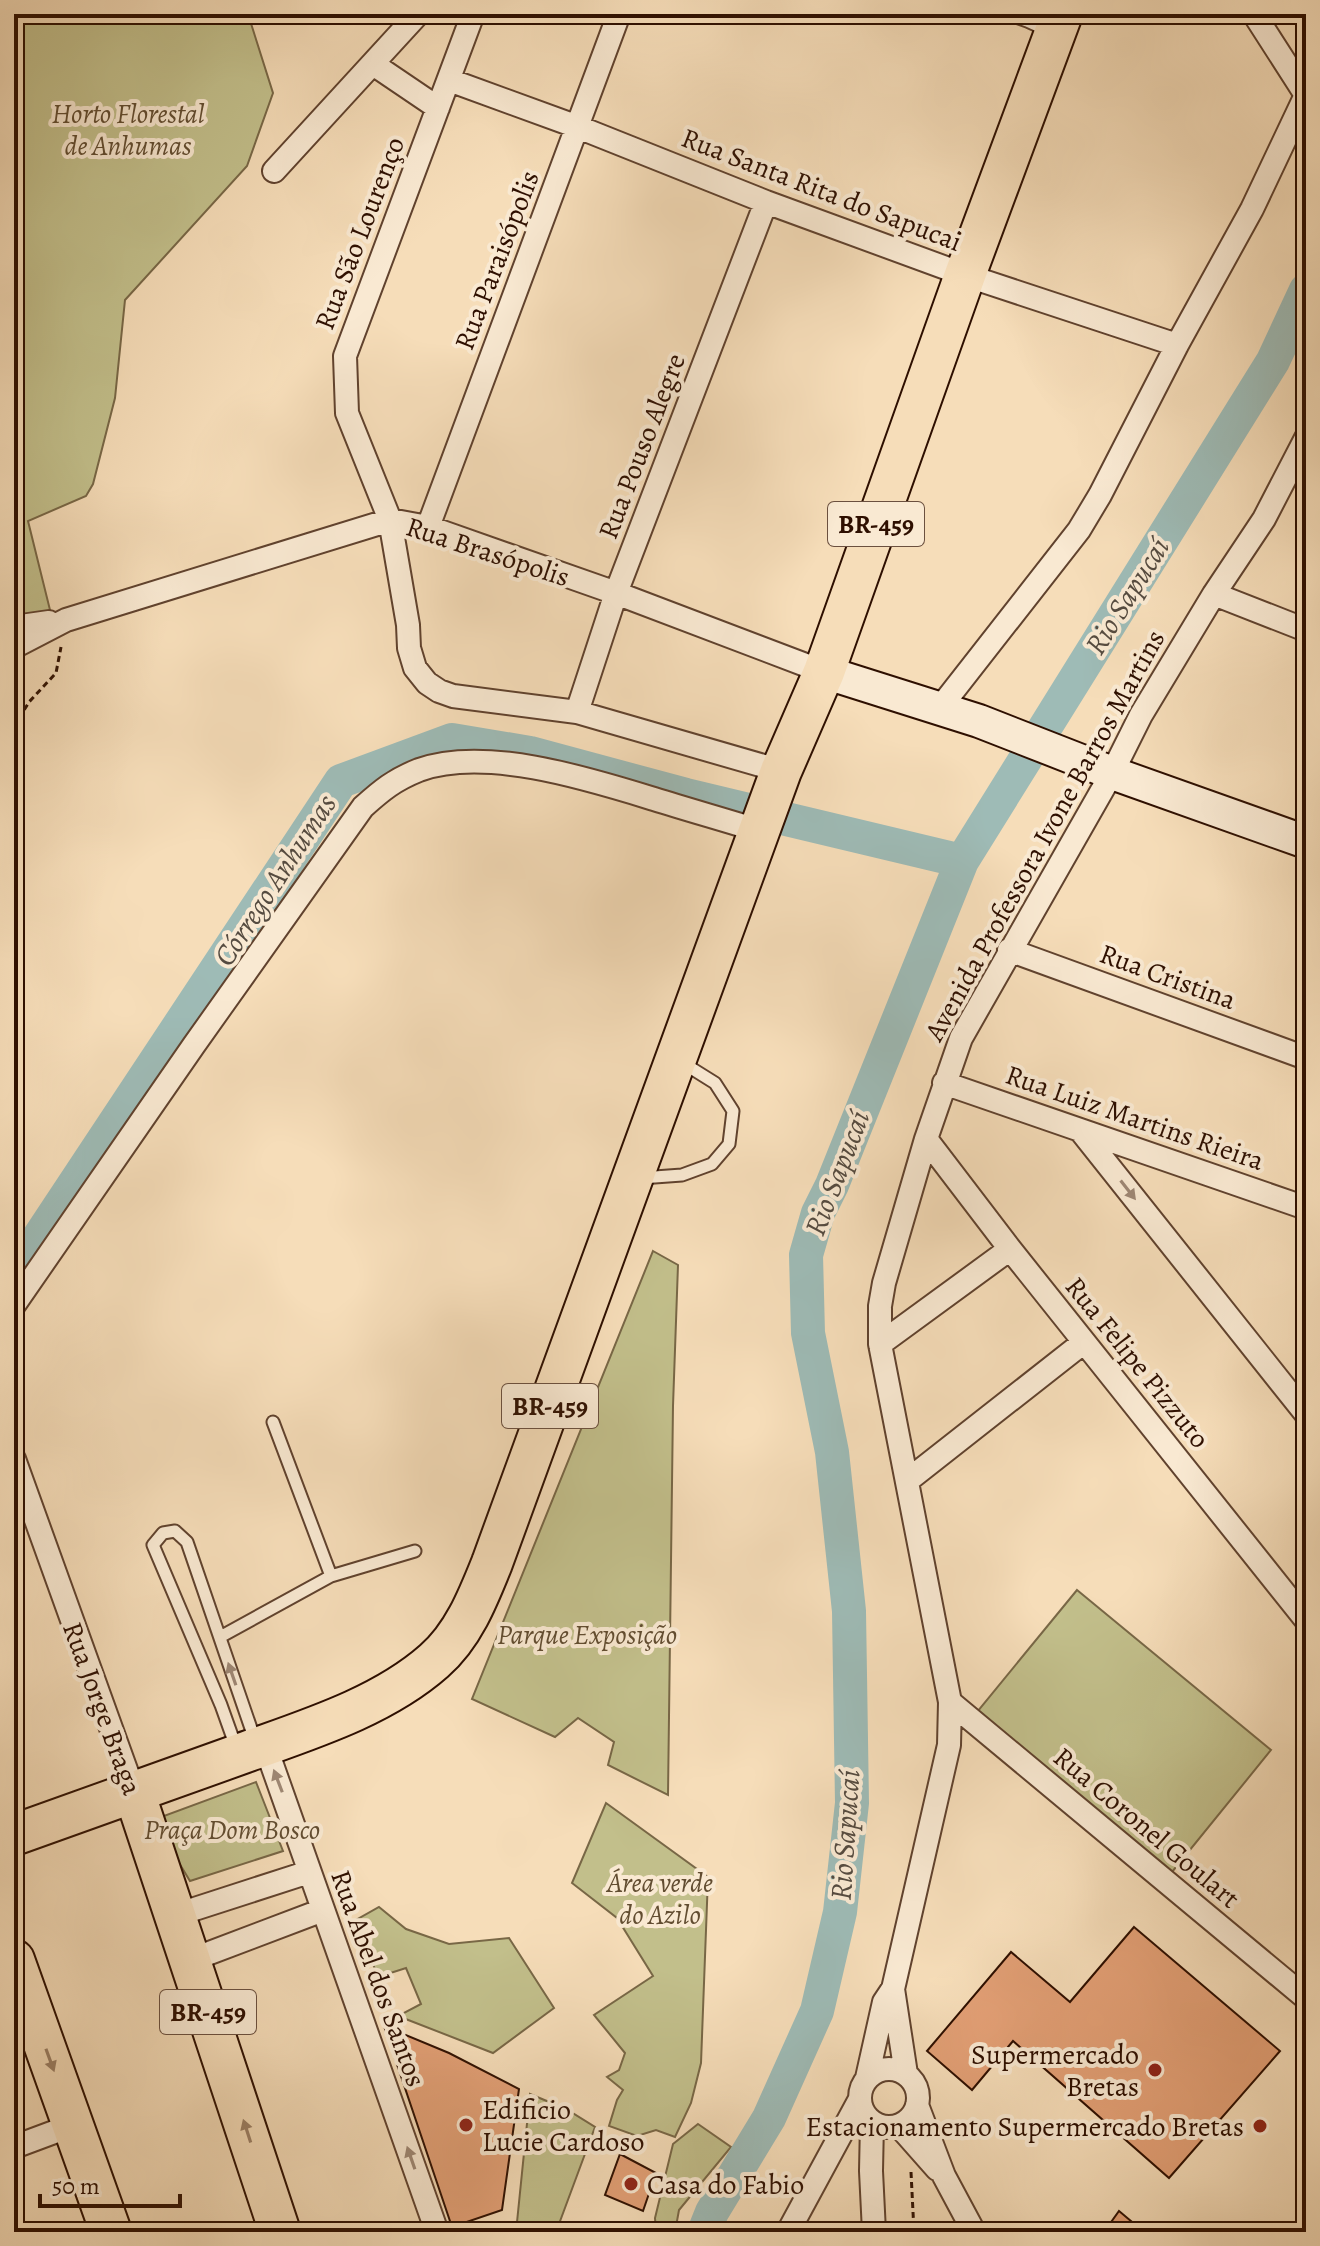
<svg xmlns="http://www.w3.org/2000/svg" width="1320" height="2246" viewBox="0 0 1320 2246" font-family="Alegreya,serif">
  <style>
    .green { fill: #c2bf8b; stroke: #786746; stroke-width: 2 }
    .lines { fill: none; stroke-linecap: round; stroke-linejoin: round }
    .river { stroke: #9ebbb6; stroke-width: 34 }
    .building { fill: #e3a076; stroke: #2e0f00; stroke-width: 2 }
    .lane-casing { stroke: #60422e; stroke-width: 15 }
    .street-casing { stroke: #60422e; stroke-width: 26 }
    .secondary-casing { stroke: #2e0f00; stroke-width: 36 }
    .highway-casing { stroke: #2e0f00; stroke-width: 44 }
    .path { stroke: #2e0f00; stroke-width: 3; stroke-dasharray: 6 4; stroke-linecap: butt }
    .lane { stroke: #f9e9d2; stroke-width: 11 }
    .street { stroke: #f9e9d2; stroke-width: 22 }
    .secondary { stroke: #f9e9d2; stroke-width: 32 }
    .highway { stroke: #f6ddb9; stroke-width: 40 }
    .oneway { fill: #9e8774 }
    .oneway2 { fill: #9c8066 }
    .poi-dot { fill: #8f2418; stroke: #f9e9d2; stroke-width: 3 }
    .labels { text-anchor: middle; stroke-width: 8; stroke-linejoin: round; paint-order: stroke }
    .shield { fill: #f9e9d2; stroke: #6b503f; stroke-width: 2 }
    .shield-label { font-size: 26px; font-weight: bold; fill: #2e0f00 }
    .park-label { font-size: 28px; font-style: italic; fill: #624d31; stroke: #f9e9d2 }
    .street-label { font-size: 28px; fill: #2e0f00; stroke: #f9e9d2 }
    .poi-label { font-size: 28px; fill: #2e0f00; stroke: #f9e9d2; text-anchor: end }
    .water-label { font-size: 30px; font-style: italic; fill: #554b40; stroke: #f9e9d2 }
  </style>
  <rect width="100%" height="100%" fill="#f6ddb9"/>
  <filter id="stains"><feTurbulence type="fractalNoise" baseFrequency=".0025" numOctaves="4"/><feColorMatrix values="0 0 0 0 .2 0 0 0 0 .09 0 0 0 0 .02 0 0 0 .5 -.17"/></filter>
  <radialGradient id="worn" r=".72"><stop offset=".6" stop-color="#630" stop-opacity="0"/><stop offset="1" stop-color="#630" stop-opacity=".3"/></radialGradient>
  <!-- green -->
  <path class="green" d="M14,14H248L273,93L247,166L125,300L115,398L93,484L86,496L28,521L52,618L14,632Z
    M653,1251L678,1265L673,1406L668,1795L608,1765L614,1742L578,1718L555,1737L472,1699Z
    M1077,1590L1271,1750L1172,1872L977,1712Z
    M256,1782L283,1851L190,1881L153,1820Z
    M606,1803L708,1877L701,2063L691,2103L675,2137L656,2130L637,2136L609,2126L617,2100L623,2090L607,2077L619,2070L625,2053L594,2015L653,1976L617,1918L572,1883Z
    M379,1907L406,1929L449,1944L509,1938L554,2008L493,2053L398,2016L421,2004L406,1968L378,1977L356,1920Z
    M530,2094L566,2109L595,2127L556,2232H516Z
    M698,2124L731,2147L679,2210L675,2232H656L655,2218L673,2144Z"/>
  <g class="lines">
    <!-- river -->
    <path class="river" d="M14,1275L341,781L452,740L530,753L686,795L962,861
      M704,2232L712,2212L769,2118L817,2011L840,1912L852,1803L849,1611L832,1452L808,1333L806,1255L818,1213L832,1185L962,861L1273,361L1306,290"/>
  </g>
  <!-- building -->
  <path class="building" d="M1134,1927L1280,2051L1169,2178L1013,2041L972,2090L927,2051L1011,1952L1070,2002Z
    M384,2026L449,2053L519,2089L502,2210L452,2227Z
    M620,2154L656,2173L643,2211L605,2195Z
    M1119,2211L1144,2232H1104Z"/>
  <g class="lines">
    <defs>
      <path id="lane" d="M1008,14L1027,21
        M1029,14L1027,21L1049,31
        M641,1178L682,1175L712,1164L729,1144L733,1111L715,1083L683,1063
        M331,1576L415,1551
        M220,1637L331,1576L273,1422
        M236,1747L221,1705L153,1545L163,1533L175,1531L187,1542L256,1743"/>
      <path id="street" d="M473,14L345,356L347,413L390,520L408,625L409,648L415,668L427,683L439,691L453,696L577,712L781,771
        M1254,14L1306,95
        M373,64L438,108
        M449,80L578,127L766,202L965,275L1177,345
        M274,171L418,14
        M428,527L619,14
        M1214,594L1306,630
        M14,627L49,622
        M14,647L66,620L390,520L428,527L616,593L824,672
        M939,709L1079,530L1100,495L1177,345L1252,209L1306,95
        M577,712L616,593L766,202
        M1009,950L1306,1058
        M944,1083L1306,1208
        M1080,1130L1306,1414
        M926,1139L1010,1249L1306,1620
        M14,1305L194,1045L363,807C382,790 394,780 419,770C485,746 589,779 654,799C689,810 725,820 760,831
        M880,1344L1010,1249
        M14,1459L134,1792
        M907,1481L1084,1342
        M950,1702L1306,1998
        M265,1745L437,2232
        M176,1915L309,1872
        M191,1960L323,1910
        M860 2098a29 29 0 1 1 58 0a29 29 0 1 1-58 0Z
        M906,2074L893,1989L949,1745L950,1702L880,1344V1306L884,1283L926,1139L961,1038L1112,773L1141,715L1214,594L1264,519L1306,438
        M867,2078L884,2002L892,1990
        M917,2105L944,2176L974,2232
        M872,2122L871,2171L874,2232
        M899,2126L937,2169
        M14,2147L73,2125
        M788,2232L860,2099"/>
      <path id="secondary" d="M824,672L979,721L1112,773L1306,842"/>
      <path id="highway" d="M134,1792L280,2232
        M14,1835C90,1808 167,1780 243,1753C307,1730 382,1707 434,1661C463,1636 478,1598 492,1563L781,771L824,672L965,275L1062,14
        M14,1960L111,2232"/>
    </defs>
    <!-- lane casing -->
    <use href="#lane" class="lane-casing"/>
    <!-- street casing -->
    <use href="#street" class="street-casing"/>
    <!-- secondary casing -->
    <use href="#secondary" class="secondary-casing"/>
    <!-- highway casing -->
    <use href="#highway" class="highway-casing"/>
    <!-- path -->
    <path class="path" d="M14,727L29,702L56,673L61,647
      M911,2172L914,2232"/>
    <!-- lane -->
    <use href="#lane" class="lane"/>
    <!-- street -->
    <use href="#street" class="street"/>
    <!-- secondary -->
    <use href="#secondary" class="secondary"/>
    <!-- highway -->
    <use href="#highway" class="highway"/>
  </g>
  <!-- one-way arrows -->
  <defs><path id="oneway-solid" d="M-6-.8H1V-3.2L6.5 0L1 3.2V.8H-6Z" transform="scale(2)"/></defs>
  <g class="oneway">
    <use href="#oneway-solid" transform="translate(1128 1190) rotate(52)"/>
    <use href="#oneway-solid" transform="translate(232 1674) rotate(-109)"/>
    <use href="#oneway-solid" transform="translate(278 1781) rotate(-111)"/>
    <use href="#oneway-solid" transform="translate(411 2158) rotate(-109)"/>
  </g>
  <g class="oneway2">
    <use href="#oneway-solid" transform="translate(50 2060) rotate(70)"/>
    <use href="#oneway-solid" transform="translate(247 2131) rotate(-108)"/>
  </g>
  <!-- markers -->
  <g class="poi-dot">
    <circle cx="1155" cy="2070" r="8"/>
    <circle cx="466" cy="2125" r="8"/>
    <circle cx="1260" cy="2126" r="8"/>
    <circle cx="631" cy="2184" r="8"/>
  </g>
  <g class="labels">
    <!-- shield labels -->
    <g class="shield">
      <rect x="828" y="502" width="96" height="44" rx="6"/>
      <rect x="502" y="1384" width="96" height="44" rx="6"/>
      <rect x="160" y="1990" width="96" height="44" rx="6"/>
    </g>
    <g class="shield-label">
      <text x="876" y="533">BR-459</text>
      <text x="550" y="1415">BR-459</text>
      <text x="208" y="2021">BR-459</text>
    </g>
    <!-- park labels -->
    <g class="park-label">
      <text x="128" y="123">Horto Florestal<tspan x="128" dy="32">de Anhumas</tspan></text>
      <text x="587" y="1644">Parque Exposição</text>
      <text x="232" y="1839">Praça Dom Bosco</text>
      <text x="660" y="1892">Área verde<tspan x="660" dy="32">do Azilo</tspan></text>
    </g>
    <!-- street labels -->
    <g class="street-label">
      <text transform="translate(822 189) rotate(21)" y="10">Rua Santa Rita do Sapucai</text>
      <text transform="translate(359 233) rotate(-69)" y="10">Rua São Lourenço</text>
      <text transform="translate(496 260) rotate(-69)" y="10">Rua Paraisópolis</text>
      <text transform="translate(641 446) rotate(-69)" y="10">Rua Pouso Alegre</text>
      <text transform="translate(488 551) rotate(18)" y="10">Rua Brasópolis</text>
      <text transform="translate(1044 835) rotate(-61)" y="10">Avenida Professora Ivone Barros Martins</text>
      <text transform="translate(1168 976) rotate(20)" y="10">Rua Cristina</text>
      <text transform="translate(1135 1117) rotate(19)" y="10">Rua Luiz Martins Rieira</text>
      <text transform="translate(1138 1362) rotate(51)" y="10">Rua Felipe Pizzuto</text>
      <text transform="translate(103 1708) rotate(70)" y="10">Rua Jorge Braga</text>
      <text transform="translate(1147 1827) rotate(40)" y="10">Rua Coronel Goulart</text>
      <text transform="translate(379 1978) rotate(70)" y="10">Rua Abel dos Santos</text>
    </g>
    <!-- poi labels -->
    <g class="poi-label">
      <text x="1139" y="2064">Supermercado<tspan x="1139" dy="32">Bretas</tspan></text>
      <text x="482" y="2119" text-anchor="start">Edificio<tspan x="482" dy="32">Lucie Cardoso</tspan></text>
      <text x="1244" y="2136">Estacionamento Supermercado Bretas</text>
      <text x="647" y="2194" text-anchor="start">Casa do Fabio</text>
    </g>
    <!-- water labels -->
    <g class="water-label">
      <text transform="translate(1127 596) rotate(-58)" y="10">Rio Sapucaí</text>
      <text transform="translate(275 880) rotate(-57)" y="10">Córrego Anhumas</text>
      <text transform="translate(837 1173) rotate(-69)" y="10">Rio Sapucaí</text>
      <text transform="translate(845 1835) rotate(-86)" y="10">Rio Sapucaí</text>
    </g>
  </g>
  <!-- margin -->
  <rect width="1320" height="2246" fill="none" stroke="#f6ddb9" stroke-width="48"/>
  <rect x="16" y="16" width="1288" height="2214" fill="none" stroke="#2e0f00" stroke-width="4"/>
  <rect x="24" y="24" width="1272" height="2198" fill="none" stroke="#2e0f00" stroke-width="2"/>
  <!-- scale -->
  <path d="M40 2194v12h140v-12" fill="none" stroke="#2e0f00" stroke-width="4"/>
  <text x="52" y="2194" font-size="24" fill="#2e0f00" stroke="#f9e9d2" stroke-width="6" paint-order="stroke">50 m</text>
  <rect width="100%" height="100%" filter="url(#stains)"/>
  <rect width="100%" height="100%" fill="url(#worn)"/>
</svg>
